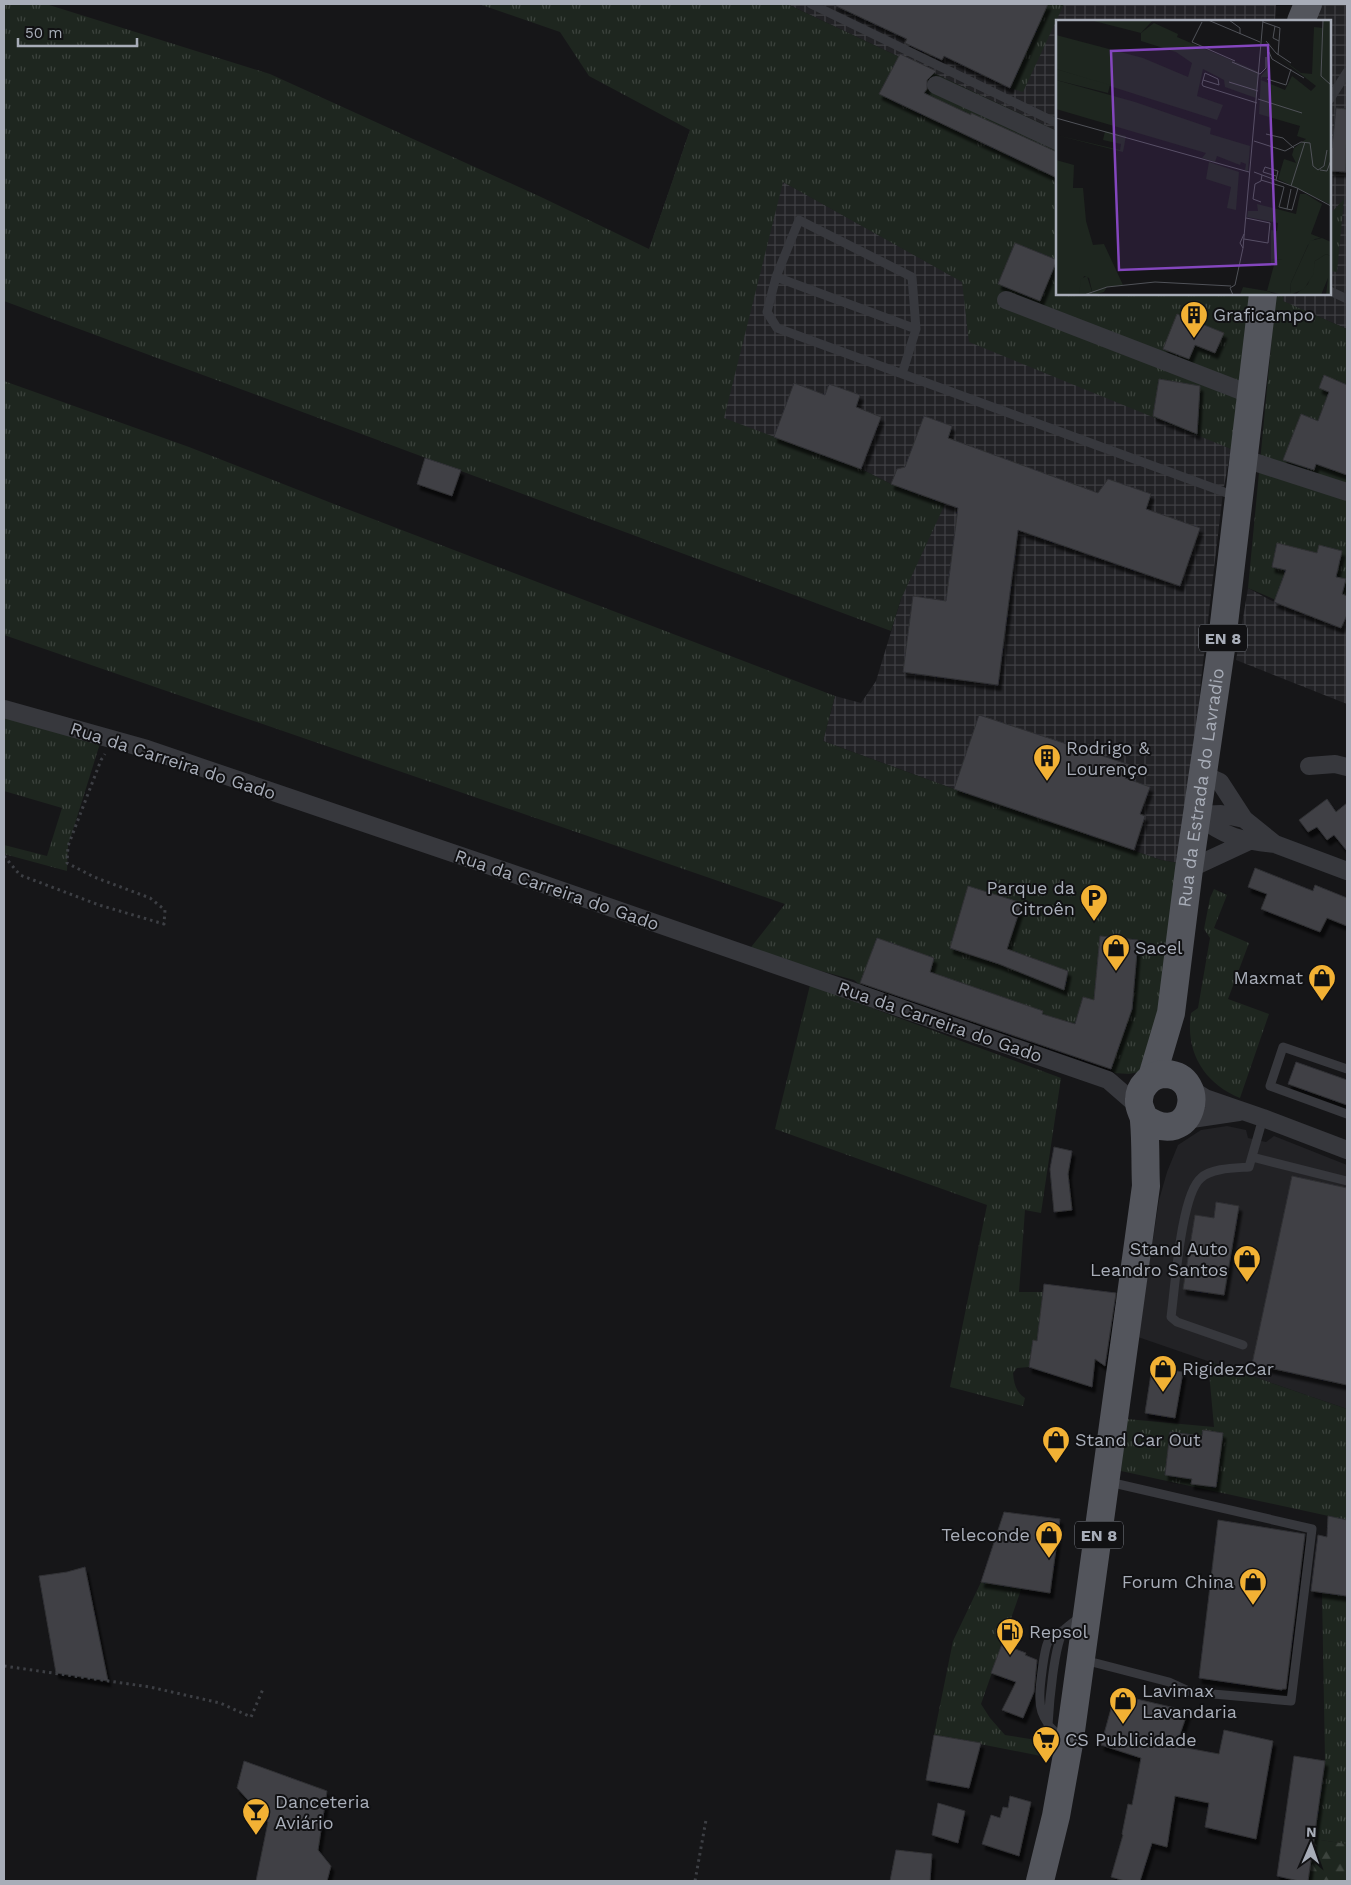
<svg xmlns="http://www.w3.org/2000/svg" width="1351" height="1885" viewBox="0 0 1351 1885" font-family="'Work Sans',sans-serif">
  <style>
    .built { fill: #222225 }
    .industrial { fill: url(#industrial-grid) }
    .grass { fill: url(#grass-tufts) }
    .forest { fill: url(#forest-firs) }
    .building { fill: #404145; stroke: #303034; filter: url(#shadow) }
    .lines { fill: none; stroke-linecap: round; stroke-linejoin: round }
    .path { stroke: #3d3f44; stroke-width: 3; stroke-dasharray: 2.5 4; stroke-linecap: butt }
    .lane { stroke: #37383d; stroke-width: 9 }
    .street { stroke: #37383d; stroke-width: 18 }
    .primary { stroke: #53555c; stroke-width: 28 }
    .labels { text-anchor: middle; stroke-width: 4; stroke-linejoin: round; paint-order: stroke }
    .shield { fill: #111113; stroke: #7b7e86; stroke-width: 1 }
    .shield-label { font-size: 16px; font-weight: bold; fill: #a8adb8 }
    .poi-label { font-size: 18px; fill: #a8adb8; stroke: #111113; text-anchor: start }
    .street-label { font-size: 18px; fill: #a8adb8; stroke: #111113 }
    .inset-road { fill: none; stroke: #505258; stroke-width: 1 }
    .view { fill: #8446be; fill-opacity: 0.15; stroke: #8446be; stroke-width: 2.5 }
    .inset-edge { fill: none; stroke: #a8adb8; stroke-width: 2.5 }
  </style>
  <defs>
    <pattern id="industrial-grid" width="8" height="8" patternUnits="userSpaceOnUse" patternTransform="scale(1.25)"><rect width="8" height="8" fill="#222225"/><path d="M0 4h8M4 0v8" fill="none" stroke="#3f3f43"/></pattern>
    <pattern id="grass-tufts" width="24" height="20" patternUnits="userSpaceOnUse" patternTransform="scale(1.25)"><rect width="24" height="20" fill="#1e261f"/><path d="M3 7l-1-3M5 7V3M7 7l1-3M15 17l-1-3M17 17v-4M19 17l1-3" fill="none" stroke="#3c433d"/></pattern>
    <pattern id="forest-firs" width="22" height="20" patternUnits="userSpaceOnUse" patternTransform="scale(1.25)"><rect width="22" height="20" fill="#1e261f"/><path d="M5 1l3.5 6h-7zM16 11l3.5 6h-7z" fill="#3c433d"/></pattern>
    <filter id="shadow"><feDropShadow dx="3" dy="5.5" stdDeviation="1" flood-color="#0009"/></filter>
  </defs>
  <rect width="100%" height="100%" fill="#161618"/>
  <!-- built -->
  <path class="built" d="M1227,1126L1246,1130L1248,1138L1266,1142L1274,1136L1347,1165V1409L1138,1337L1159,1200L1167,1172L1178,1145L1201,1130Z"/>
  <!-- industrial -->
  <path class="industrial" d="M787,4H1276L1275,21H1057V131Z
    M1321,4H1347V329L1282,301L1276,294H1330V21H1314Z
    M690,130L963,282L1197,434L1231,449L1223,492L1201,680L1185,864L1161,860L954,789L823,741L835,696L861,703L876,681L901,599L891,484L861,469L616,380L628,311Z
    M1248,588L1274,602L1341,628L1347,615V704L1236,660Z"/>
  <!-- grass -->
  <path class="grass" d="M4,4H46L270,74L541,197L649,249L690,130L589,76L560,32L479,4H787L1057,131V294H1252L1231,449L969,342L962,282L783,182L724,418L861,469L891,484L945,504L901,599L891,631L4,301Z
    M1048,4H1064L1023,92L1010,88Z
    M1344,199L1337,272L1330,271V214Z
    M1276,294H1283V301L1347,329V615L1341,628L1248,588Z
    M4,381L189,447L334,504L835,696L823,741L954,789L1161,860L1185,864L1169,980L1139,1072L1129,1074L1114,1073L1111,1069L1130,1011L1083,997L1075,1024L1042,1014L930,972L934,958L877,938L860,985L854,980L748,951L785,904L4,635Z
    M4,709L102,737L68,846L67,871L4,854V845L47,856L62,808L4,791Z
    M1214,889L1227,895L1214,928L1249,943L1228,999L1269,1014L1240,1098C1204,1083 1185,1052 1191,1013L1198,1008L1210,938L1204,929L1210,898Z
    M810,985L1061,1078L1041,1213L1025,1210L1019,1292H1043L1037,1341H1033L1029,1367L1017,1368L1013,1373C1014,1384 1016,1392 1025,1398L1023,1406L950,1387L987,1205L775,1129Z
    M1208,1361L1347,1409V1520L1121,1471L1127,1419L1214,1427Z
    M982,1580L1022,1587L981,1704L990,1718L1005,1735L1055,1743L1051,1758L934,1735L953,1641Z
    M1322,1593L1347,1596V1844L1314,1839L1325,1761Z"/>
  <!-- forest -->
  <path class="forest" d="M1314,1839L1347,1844V1881H1308Z"/>
  <!-- building -->
  <path class="building" d="M832,4H1048L1010,88L944,56L942,60L905,43L907,39Z
    M900,54L936,71L927,80V89L924,93L971,115V113L1057,152V178L879,94Z
    M1336,108L1347,109L1346,172L1330,171V148H1332Z
    M1015,243L1057,260L1040,301L998,284Z
    M1177,314L1224,333L1215,353L1195,345L1189,359L1163,349Z
    M1324,375L1347,385V475L1316,464L1314,470L1283,460L1301,414L1318,421L1329,392L1319,388Z
    M1159,379L1200,386L1197,434L1153,416Z
    M794,383L825,395L829,384L860,395L856,407L881,417L861,469L774,437Z
    M924,416L952,426L948,438L1098,493L1108,479L1151,494L1146,509L1200,528L1180,586L1018,530L998,685L903,672L913,596L946,601L958,508L891,484L897,469L905,467Z
    M425,458L461,470L452,496L417,484Z
    M1277,543L1317,553L1319,545L1342,551L1336,577L1346,579L1342,594L1347,596V615L1341,628L1274,602L1286,570L1272,567Z
    M979,715L1130,765L1125,778L1150,787L1140,814L1145,816L1134,850L954,789Z
    M1327,799L1336,812L1347,803V851L1334,835L1327,840L1317,827L1308,832L1299,820Z
    M1255,868L1313,891L1315,885L1347,898V926L1327,918L1320,932L1261,909L1267,894L1248,887Z
    M968,886L1022,903L1007,949L1068,971L1064,990L999,964L950,948Z
    M1100,936L1138,940L1132,1009L1111,1069L860,983L877,938L934,958L930,972L1043,1011L1042,1014L1075,1024L1083,997L1094,1000Z
    M1296,1062L1347,1080V1105L1288,1084Z
    M1054,1147L1072,1151L1068,1174L1072,1210L1054,1212L1050,1169Z
    M1292,1176L1347,1188V1385L1252,1364Z
    M1216,1202L1239,1206L1224,1295L1183,1289L1195,1215L1214,1218Z
    M1044,1284L1116,1293L1105,1366L1095,1359L1092,1387L1029,1367L1033,1340L1037,1341Z
    M1152,1367L1183,1372L1175,1418L1145,1413Z
    M1203,1430L1223,1433L1216,1487L1191,1484L1192,1479L1165,1475L1170,1432L1202,1436Z
    M1004,1512L1060,1519L1050,1593L981,1582Z
    M1328,1516L1347,1520V1596L1311,1591L1318,1535L1327,1537Z
    M1218,1520L1305,1534L1286,1689H1282V1690L1199,1678Z
    M85,1567L108,1681L56,1673L39,1576L67,1572Z
    M1002,1644L1026,1653L1025,1655L1037,1660L1034,1692L1023,1718L1002,1710L1016,1682L991,1673Z
    M1115,1694L1188,1711L1176,1746L1219,1754L1224,1730L1273,1741L1256,1839L1205,1827L1209,1803L1175,1796L1167,1847L1152,1843L1140,1881H1125L1111,1877L1123,1835L1122,1834L1128,1804L1132,1805L1141,1758L1101,1745Z
    M934,1735L981,1743L969,1788L926,1780Z
    M1294,1756L1325,1761L1308,1881H1299L1277,1876Z
    M244,1761L327,1791L318,1850L331,1866L327,1881H256L268,1822L237,1788Z
    M1010,1796L1031,1802L1019,1856L982,1844L991,1815L1000,1818L1003,1807L1008,1808Z
    M938,1803L965,1811L958,1843L932,1835Z
    M896,1850L932,1854L930,1881H890Z"/>
  <g class="lines">
    <!-- path -->
    <path class="path" d="M4,856L20,875L99,905L164,924L165,910L150,898L94,877L67,863L68,846L101,760L105,754
      M4,1666L150,1687L220,1703L251,1717L263,1689
      M695,1881L706,1820"/>
    <!-- lane -->
    <path class="lane" d="M811,4L1057,123
      M1330,99L1347,72
      M776,277L916,329L912,277L799,220L776,277L767,312L777,328L1235,496
      M1330,291L1347,299
      M902,374L916,329
      M1347,1069L1283,1047L1270,1086L1347,1114
      M1252,1157L1347,1181
      M1243,1345L1177,1322L1171,1317C1175,1288 1181,1194 1201,1178C1211,1168 1236,1168 1249,1167L1263,1118
      M1084,1660L1169,1682L1191,1692L1291,1701L1312,1529L1109,1482
      M1047,1722C1043,1716 1040,1708 1040,1700C1039,1690 1044,1650 1048,1642C1051,1636 1058,1633 1064,1630
      M1068,1737L1056,1733L1048,1725C1049,1707 1054,1641 1065,1629C1069,1625 1075,1621 1080,1617"/>
    <!-- street -->
    <path class="street" d="M936,85L1057,141
      M1006,300L1252,395
      M1245,459L1347,492
      M4,709L147,749L476,861L1108,1080L1139,1107
      M1309,766L1335,764L1347,767
      M1204,775L1220,782L1244,819
      M1197,815L1221,814L1244,819L1275,844L1347,871
      M1197,815C1225,837 1241,841 1275,844
      M1189,869L1247,842
      M1189,1088L1205,1098L1263,1118L1347,1150
      M1185,1120L1239,1112"/>
    <!-- primary -->
    <g class="primary">
      <path d="M1301,21L1308,4"/>
      <path id="s1" d="M1152,1077L1171,1013L1189,869L1221,649L1263,294"/>
      <path d="M1040,1881L1056,1816L1070,1738L1146,1186C1145,1165 1146,1143 1144,1121C1144,1114 1138,1108 1139,1100C1139,1093 1142,1087 1146,1083C1151,1077 1158,1074 1166,1074C1210,1076 1193,1152 1144,1118"/>
    </g>
  </g>
  <!-- icons -->
  <defs>
    <symbol id="building-pin" viewBox="-11 -11 22 30"><path d="M0 17L-7.5 6A9.5 9.5 0 1 1 7.5 6Z" fill="#f2b134" stroke="#111113"/><path d="M-4-6H4V6H1V3H-1V6H-4ZM-2.5-4.3h1.7v1.8h-1.7ZM.8-4.3h1.7v1.8H.8ZM-2.5-1h1.7V.8h-1.7ZM.8-1h1.7V.8H.8Z" fill="#111"/></symbol>
    <symbol id="parking-pin" viewBox="-11 -11 22 30"><path d="M0 17L-7.5 6A9.5 9.5 0 1 1 7.5 6Z" fill="#f2b134" stroke="#111113"/><path d="M-3.5-5.5H1a3.5 3.5 0 0 1 0 7H-1V5.5H-3.5ZM-1-3.4V-.6H.8a1.4 1.4 0 0 0 0-2.8Z" fill="#111"/></symbol>
    <symbol id="shop-pin" viewBox="-11 -11 22 30"><path d="M0 17L-7.5 6A9.5 9.5 0 1 1 7.5 6Z" fill="#f2b134" stroke="#111113"/><path d="M-5-2.5h2.3a2.7 3.5 0 0 1 5.4 0H5L5.5 6h-11ZM-1.5-2.5h3a1.5 2.3 0 0 0-3 0Z" fill="#111"/></symbol>
    <symbol id="fuel-pin" viewBox="-11 -11 22 30"><path d="M0 17L-7.5 6A9.5 9.5 0 1 1 7.5 6Z" fill="#f2b134" stroke="#111113"/><path d="M-5.5-6h7V0h2V4h1.3V-2.5L3-4.5l.8-.8L6-3V5H2.5V1h-1V6h-7ZM-4.2-4.7v3.2H.2V-4.7Z" fill="#111"/></symbol>
    <symbol id="supermarket-pin" viewBox="-11 -11 22 30"><path d="M0 17L-7.5 6A9.5 9.5 0 1 1 7.5 6Z" fill="#f2b134" stroke="#111113"/><path d="M-6-5.5h2.5l.6 2H6L4.5 2H-2.5L-4.4-4H-6ZM-1.5 3.2a1.3 1.3 0 1 0 .1 0ZM3 3.2a1.3 1.3 0 1 0 .1 0Z" fill="#111"/></symbol>
    <symbol id="bar-pin" viewBox="-11 -11 22 30"><path d="M0 17L-7.5 6A9.5 9.5 0 1 1 7.5 6Z" fill="#f2b134" stroke="#111113"/><path d="M-6-5H6L.8 .8V4.5H3.5V6h-7V4.5H-.8V.8Z" fill="#111"/></symbol>
  </defs>
  <g fill-rule="evenodd">
    <use href="#building-pin" x="1178" y="299" width="32" height="43"/>
    <use href="#building-pin" x="1031" y="742" width="32" height="43"/>
    <use href="#parking-pin" x="1078" y="882" width="32" height="43"/>
    <use href="#shop-pin" x="1100" y="932" width="32" height="43"/>
    <use href="#shop-pin" x="1306" y="962" width="32" height="43"/>
    <use href="#shop-pin" x="1231" y="1243" width="32" height="43"/>
    <use href="#shop-pin" x="1147" y="1353" width="32" height="43"/>
    <use href="#shop-pin" x="1040" y="1424" width="32" height="43"/>
    <use href="#shop-pin" x="1033" y="1519" width="32" height="43"/>
    <use href="#shop-pin" x="1237" y="1566" width="32" height="43"/>
    <use href="#fuel-pin" x="994" y="1616" width="32" height="43"/>
    <use href="#shop-pin" x="1107" y="1685" width="32" height="43"/>
    <use href="#supermarket-pin" x="1030" y="1724" width="32" height="43"/>
    <use href="#bar-pin" x="240" y="1796" width="32" height="43"/>
  </g>
  <g class="labels">
    <!-- shield labels -->
    <g class="shield">
      <rect x="1199" y="624.5" width="48" height="27" rx="4"/>
      <rect x="1075" y="1521.5" width="48" height="27" rx="4"/>
    </g>
    <g class="shield-label">
      <text x="1223" y="644">EN 8</text>
      <text x="1099" y="1541">EN 8</text>
    </g>
    <!-- poi labels -->
    <g class="poi-label">
      <text x="1213" y="321">Graficampo</text>
      <text x="1066" y="754">Rodrigo &amp;<tspan x="1066" dy="21">Lourenço</tspan></text>
      <text x="1075" y="894" text-anchor="end">Parque da<tspan x="1075" dy="21">Citroên</tspan></text>
      <text x="1135" y="954">Sacel</text>
      <text x="1303" y="984" text-anchor="end">Maxmat</text>
      <text x="1228" y="1255" text-anchor="end">Stand Auto<tspan x="1228" dy="21">Leandro Santos</tspan></text>
      <text x="1182" y="1375">RigidezCar</text>
      <text x="1075" y="1446">Stand Car Out</text>
      <text x="1030" y="1541" text-anchor="end">Teleconde</text>
      <text x="1234" y="1588" text-anchor="end">Forum China</text>
      <text x="1029" y="1638">Repsol</text>
      <text x="1142" y="1697">Lavimax<tspan x="1142" dy="21">Lavandaria</tspan></text>
      <text x="1065" y="1746">CS Publicidade</text>
      <text x="275" y="1808">Danceteria<tspan x="275" dy="21">Aviário</tspan></text>
    </g>
    <!-- street labels -->
    <g class="street-label">
      <text transform="translate(173 761) rotate(18)" y="6">Rua da Carreira do Gado</text>
      <text dy="6" stroke="none"><textPath href="#s1" startOffset="294">Rua da Estrada do Lavradio</textPath></text>
      <text transform="translate(557 890) rotate(19)" y="6">Rua da Carreira do Gado</text>
      <text transform="translate(940 1022) rotate(19)" y="6">Rua da Carreira do Gado</text>
    </g>
  </g>
  <!-- overview -->
  <g transform="translate(1056 20)">
    <rect width="275" height="275" fill="#161618"/>
    <path d="M267,0H275V185L222,159L228,139L240,143L236,135L238,128L250,119L241,116L244,106L203,94L205,56L212,48V57H206L205,60L229,70L236,56L255,71L260,66L219,34L245,53L256,54L258,7L267,8ZM98,3L122,14L121,17L203,52L200,78L169,67L168,60L147,49L141,76L167,85L161,100L0,49V15L87,38L132,57L136,43L120,32L85,21V13ZM0,60L79,82L155,108L154,114L194,126L192,151L189,150L190,144L185,142L184,145L161,136L159,142L146,138L150,133L0,89ZM49,111L70,116L67,132L0,115L64,130L65,124L47,120ZM0,140L18,145L17,168H27L30,201L37,225L48,224L67,265L51,267L48,272L37,275L33,258L28,256L23,275H0ZM153,142L183,152L180,190L171,188L175,167L150,159ZM244,174H250L266,184L255,214L265,218L259,219L252,225L235,263L234,275L226,274V240L215,239V210L221,211L222,203L191,197L192,191H202L201,184L240,194ZM270,234L275,236V275H270L272,258L265,275H239L252,264L259,241ZM187,267L211,271L221,275H184Z" fill="#1e261f"/>
    <path d="M34,0H97L85,13ZM0,49L54,65L52,73L0,60ZM266,218L275,222V236L270,234L259,241L257,255L248,269L234,275L235,263L254,221ZM215,239L227,240V275L211,271L218,245L215,244ZM31,256L37,275H23L25,259Z" fill="#1e261f"/>
    <path class="inset-road" d="M152,0L204,22M173,0L184,8V14M267,0L265,56L275,65M146,2L136,22L179,41M207,2L224,8L222,35M219,6L217,18L223,21M210,21L220,33L235,43M213,32L216,39L248,58M176,42L204,54L210,48V37M211,59L230,65L235,49M147,60L163,65L162,59L149,53L147,60L146,64L147,66L201,83M173,62L202,71M202,79L246,93M0,98L193,152M210,114L227,118L238,128M198,121L229,131L245,122L254,123L257,146L262,150L268,146L271,130M264,150L271,151L275,140M198,152L241,168L275,186M205,160L228,167L223,187L231,189M220,160L222,151L209,147L207,152L220,156M235,166L249,122M235,169L231,189L236,190L242,168M205,182L197,179L199,164L205,161L206,155M188,219L212,223L214,203L190,198M187,228L184,223L188,214M28,275L51,267L99,262L175,266M177,275L174,268L179,265L187,228L207,0"/>
    <path class="view" d="M212,25L220,244L63,250L55,31Z"/>
    <rect width="275" height="275" class="inset-edge"/>
  </g>
  <!-- border -->
  <rect width="1351" height="1885" fill="none" stroke="#a8adb8" stroke-width="10"/>
  <!-- north arrow -->
  <g transform="translate(1311 1845) rotate(2)" stroke="#111113" stroke-width="4" paint-order="stroke">
  <path d="M0-4L9 19L0 12L-9 19Z" fill="#a8adb8"/>
  <text y="-8" font-size="14" font-weight="bold" text-anchor="middle" fill="#a8adb8">N</text>
  </g>
  <!-- scale -->
  <path d="M18 38v8h119v-8" fill="none" stroke="#a8adb8" stroke-width="2.5"/>
  <text x="25" y="38" font-size="15" fill="#a8adb8" stroke="#111113" stroke-width="4" paint-order="stroke">50 m</text>
</svg>
